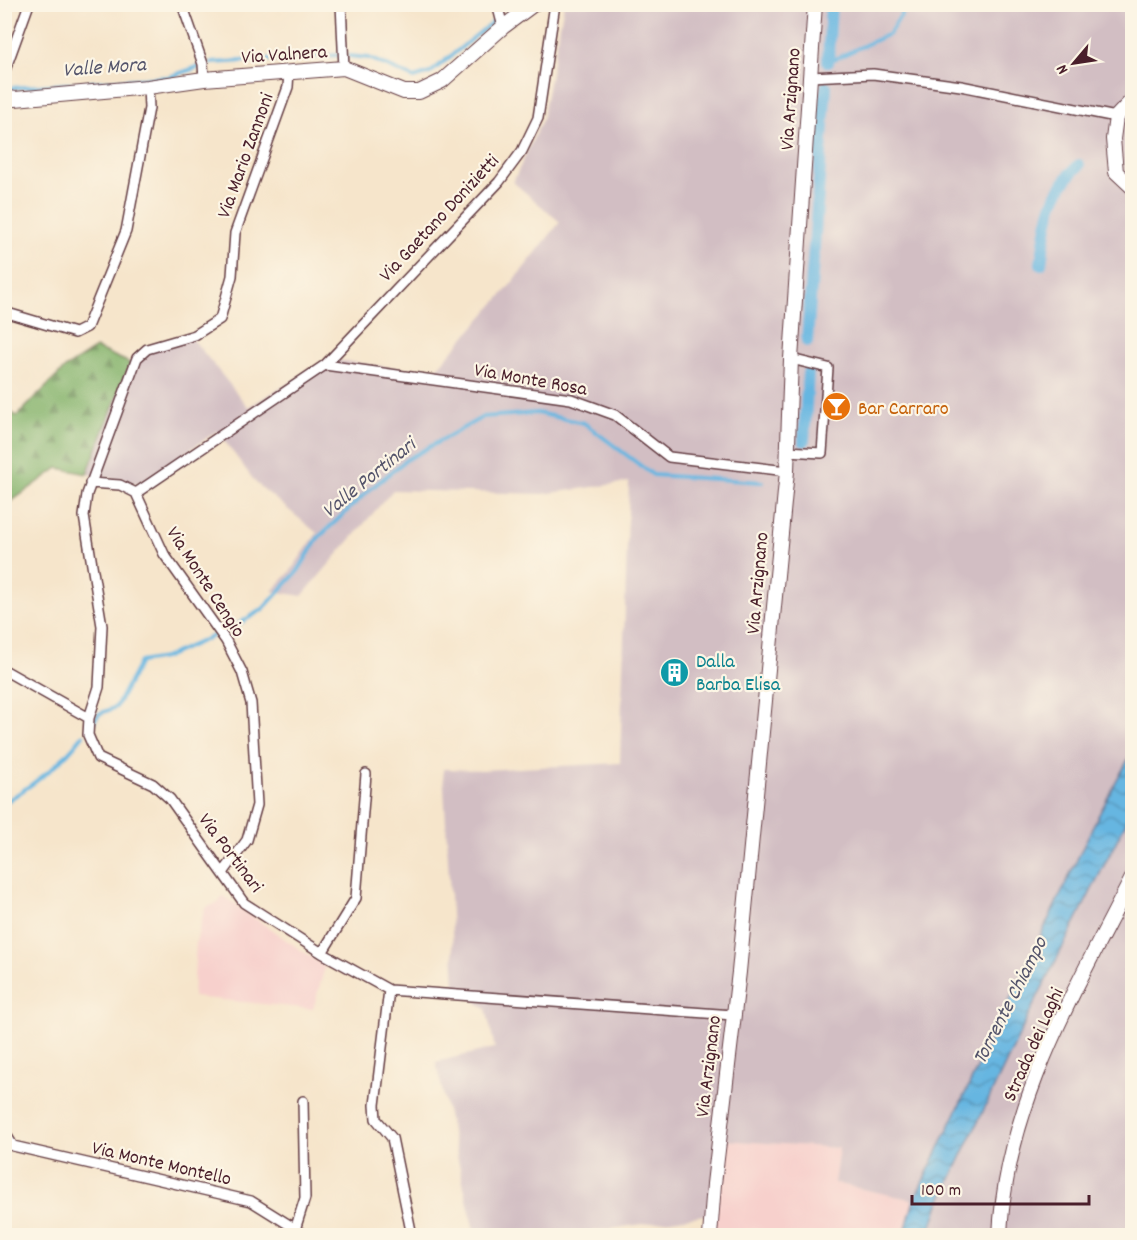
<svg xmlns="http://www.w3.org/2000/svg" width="1137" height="1240" viewBox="0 0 1137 1240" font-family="Dekko,sans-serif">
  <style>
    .built { fill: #f7d0cc }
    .industrial { fill: #d2bec3 }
    .forest { fill: url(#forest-firs); stroke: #66684b; stroke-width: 1.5 }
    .water { fill: url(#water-waves); stroke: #586a86; stroke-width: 1.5 }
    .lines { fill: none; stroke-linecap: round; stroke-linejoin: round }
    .stream { stroke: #66b6e1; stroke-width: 4 }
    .canal { stroke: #66b6e1; stroke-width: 12 }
    .street-casing { stroke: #643d43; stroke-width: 12 }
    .secondary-casing { stroke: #643d43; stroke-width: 16 }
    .street { stroke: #fff; stroke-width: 9 }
    .secondary { stroke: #fff; stroke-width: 14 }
    .labels { text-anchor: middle; stroke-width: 4.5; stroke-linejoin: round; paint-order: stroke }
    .street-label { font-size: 20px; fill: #4a1f2b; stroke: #fcf5e5 }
    .food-label { font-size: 20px; fill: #c56008; stroke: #fcf5e5; text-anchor: start }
    .culture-label { font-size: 20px; fill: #0d838f; stroke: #fcf5e5; text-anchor: start }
    .water-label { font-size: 21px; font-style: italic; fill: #54546b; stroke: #fcf5e5 }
  </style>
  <defs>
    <pattern id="forest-firs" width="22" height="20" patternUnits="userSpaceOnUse" patternTransform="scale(1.5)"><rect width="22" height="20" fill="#83b26b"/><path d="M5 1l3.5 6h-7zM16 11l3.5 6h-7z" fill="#6d9058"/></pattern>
    <pattern id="water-waves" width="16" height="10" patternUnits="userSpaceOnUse" patternTransform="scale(1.5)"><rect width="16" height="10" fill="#66b6e1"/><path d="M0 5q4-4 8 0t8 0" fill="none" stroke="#5693b7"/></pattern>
  </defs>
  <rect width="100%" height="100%" fill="#fcf5e5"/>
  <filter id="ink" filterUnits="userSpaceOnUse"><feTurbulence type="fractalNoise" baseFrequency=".0167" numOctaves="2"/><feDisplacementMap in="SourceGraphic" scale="12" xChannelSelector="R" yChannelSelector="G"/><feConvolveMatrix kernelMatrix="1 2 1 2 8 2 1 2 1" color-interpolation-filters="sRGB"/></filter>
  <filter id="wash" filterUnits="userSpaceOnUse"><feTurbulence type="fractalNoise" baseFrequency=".008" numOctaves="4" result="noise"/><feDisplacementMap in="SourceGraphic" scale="24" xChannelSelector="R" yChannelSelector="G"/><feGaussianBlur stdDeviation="1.35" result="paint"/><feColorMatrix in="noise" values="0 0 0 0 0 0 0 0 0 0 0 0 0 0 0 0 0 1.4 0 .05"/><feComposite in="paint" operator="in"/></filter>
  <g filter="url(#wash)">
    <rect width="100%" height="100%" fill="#f6e5cb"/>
    <!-- built -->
    <path class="built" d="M223,896L325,967L313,1009L193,997L196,942L205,908L219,902Z
      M724,1140L839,1148L834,1183L914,1200L904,1235L712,1236Z"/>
    <!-- industrial -->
    <path class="industrial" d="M564,5H1132V752L1096,820L914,1200L834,1183L839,1148L724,1140L712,1214L569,1235H475L436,1062L495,1048L486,1009L455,986L443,769L482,770L620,763L629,482L543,494L393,490L302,596L272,591L289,573L317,533L256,483L217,431L140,484L87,474L130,363L155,347L191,337L248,407L330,359L433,373L508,288L560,222L513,182L542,120Z
      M1132,810V1235L929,1236L939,1204L1034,1004Z"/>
    <!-- forest -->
    <path class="forest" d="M96,348L130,363L87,474L58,468L5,506V409L17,416L65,368Z"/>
    <!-- water -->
    <path class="water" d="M1132,752V810L1034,1004L939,1204L929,1235H904L914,1200L1096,820Z"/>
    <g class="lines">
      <!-- stream -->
      <path class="stream" d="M508,10L517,4
        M349,56L369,58L414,78L430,73L494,21
        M828,62L889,34L908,4
        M211,63L339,55
        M10,88L169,77L198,67
        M227,631L263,609L298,571L318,538L367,492L406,460L483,417L537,413L584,423L653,475L762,482
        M93,722L99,714L116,707L140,662L164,658L213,636
        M4,803C35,783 61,765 83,735"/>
      <!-- canal -->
      <path class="canal" d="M828,62L831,4
        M1041,264C1047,224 1048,194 1079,165
        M807,341L826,87
        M804,441L808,373"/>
    </g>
  </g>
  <g filter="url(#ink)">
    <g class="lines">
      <defs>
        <path id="street" d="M182,4L203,64L204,79
          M341,4L344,68
          M497,4L503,27
          M289,71L288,87L235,233L232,276L220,319L195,335L147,349L137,358L87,494L84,516L102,626L99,687L89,718L88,735L98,758L153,784L170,799L244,903L322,953L389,990L733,1015
          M4,73L29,4
          M810,77L873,74L961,86L1116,117
          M4,312L75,333L87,327L126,231L149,108L148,87
          M325,365L571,399L615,415L669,457L787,471
          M787,451L822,453L828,368L791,359
          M90,483L120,485L136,493
          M4,670L89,718
          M223,873L247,840L257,805L251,703L242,672L226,641L164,554L136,493L325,365L499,182L522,151L538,118L555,4
          M322,953L356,898L366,774
          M389,990L375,1105L376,1119L392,1138L412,1236
          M4,1131L13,1146
          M13,1146L251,1201L307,1236
          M293,1236L305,1198L303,1101"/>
        <path id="secondary" d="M4,97L15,99L148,87L204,79L344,68L404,92H419L442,81L503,27L534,4
          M1132,100L1116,117L1113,139L1116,172L1132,187
          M710,1236L714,1184L739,972L787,471L791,359L815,4
          M1000,1236C1005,1107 1075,991 1132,878"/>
      </defs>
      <!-- street casing -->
      <use href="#street" class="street-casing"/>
      <!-- secondary casing -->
      <use href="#secondary" class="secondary-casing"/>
      <!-- street -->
      <use href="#street" class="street"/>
      <!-- secondary -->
      <use href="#secondary" class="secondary"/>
    </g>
  </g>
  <!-- icons -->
  <defs>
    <symbol id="bar-disc" viewBox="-11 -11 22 22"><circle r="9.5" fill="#e8710a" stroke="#fcf5e5"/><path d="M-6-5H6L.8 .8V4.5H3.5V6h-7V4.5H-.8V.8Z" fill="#fff"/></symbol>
    <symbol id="building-disc" viewBox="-11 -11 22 22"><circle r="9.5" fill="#0f9aa8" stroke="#fcf5e5"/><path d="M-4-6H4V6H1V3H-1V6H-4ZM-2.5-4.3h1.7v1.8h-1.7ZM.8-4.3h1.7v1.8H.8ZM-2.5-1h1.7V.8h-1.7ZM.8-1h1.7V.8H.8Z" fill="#fff"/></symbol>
  </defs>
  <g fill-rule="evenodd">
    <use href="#bar-disc" x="820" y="390" width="33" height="33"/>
    <use href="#building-disc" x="658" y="656" width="33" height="33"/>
  </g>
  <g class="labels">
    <!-- street labels -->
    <g class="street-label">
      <text transform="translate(284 53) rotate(-4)" y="7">Via Valnera</text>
      <text transform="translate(789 99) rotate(-86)" y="7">Via Arzignano</text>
      <text transform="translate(244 155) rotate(-70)" y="7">Via Mario Zannoni</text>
      <text transform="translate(438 217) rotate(-47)" y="7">Via Gaetano Donizietti</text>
      <text transform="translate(531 378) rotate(10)" y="7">Via Monte Rosa</text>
      <text transform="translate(207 581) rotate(57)" y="7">Via Monte Cengio</text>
      <text transform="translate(756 583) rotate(-85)" y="7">Via Arzignano</text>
      <text transform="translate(232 852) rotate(53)" y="7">Via Portinari</text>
      <text transform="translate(1032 1044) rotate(-66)" y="7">Strada dei Laghi</text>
      <text transform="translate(707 1066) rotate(-83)" y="7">Via Arzignano</text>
      <text transform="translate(162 1162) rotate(13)" y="7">Via Monte Montello</text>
    </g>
    <!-- food labels -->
    <g class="food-label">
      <text x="858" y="414">Bar Carraro</text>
    </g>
    <!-- culture labels -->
    <g class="culture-label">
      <text x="696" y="667">Dalla<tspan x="696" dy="23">Barba Elisa</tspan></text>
    </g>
    <!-- water labels -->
    <g class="water-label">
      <text transform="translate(104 66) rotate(-4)" y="7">Valle Mora</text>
      <text transform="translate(368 477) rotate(-39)" y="7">Valle Portinari</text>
      <text transform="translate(1009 1000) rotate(-63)" y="7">Torrente Chiampo</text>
    </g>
  </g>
  <!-- margin -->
  <rect width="1137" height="1240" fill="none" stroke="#fcf5e5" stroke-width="24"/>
  <!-- north arrow -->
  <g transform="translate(1074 63) rotate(241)" stroke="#fcf5e5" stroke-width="4.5" paint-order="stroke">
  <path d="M0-4.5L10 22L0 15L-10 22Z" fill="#4a1f2b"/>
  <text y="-9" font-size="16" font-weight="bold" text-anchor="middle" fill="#4a1f2b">N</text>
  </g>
  <!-- scale -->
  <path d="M912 1195v9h177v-9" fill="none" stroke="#4a1f2b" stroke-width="3"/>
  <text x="921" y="1195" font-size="18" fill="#4a1f2b" stroke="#fcf5e5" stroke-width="4.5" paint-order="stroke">100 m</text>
</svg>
